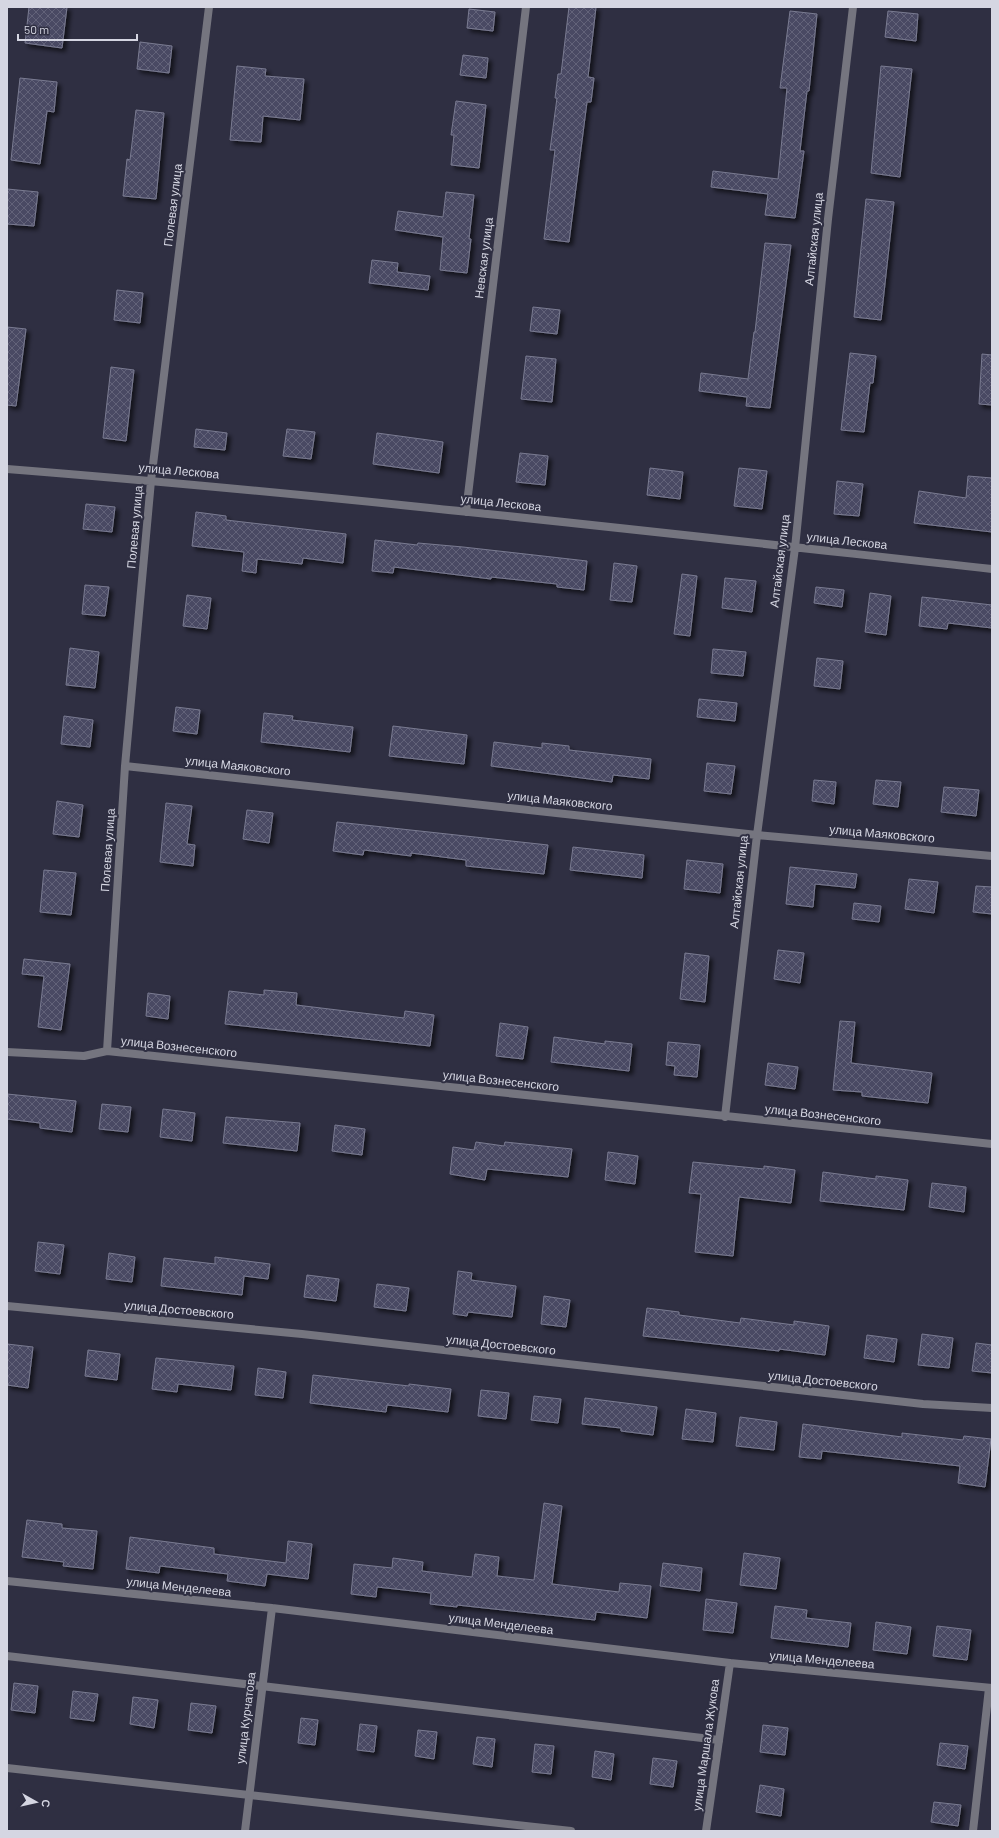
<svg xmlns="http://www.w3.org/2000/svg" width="999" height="1838" viewBox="0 0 999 1838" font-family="Barlow,sans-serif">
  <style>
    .building { fill: url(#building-cross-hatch); stroke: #7a7b91; filter: url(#shadow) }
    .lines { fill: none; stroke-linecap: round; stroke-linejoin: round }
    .lane { stroke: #75757f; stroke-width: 8 }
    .street { stroke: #75757f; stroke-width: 8 }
    .labels { text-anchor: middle; stroke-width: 4; stroke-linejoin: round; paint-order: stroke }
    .street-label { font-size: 12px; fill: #d5d6e2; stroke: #2f2f42 }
  </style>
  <defs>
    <pattern id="building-cross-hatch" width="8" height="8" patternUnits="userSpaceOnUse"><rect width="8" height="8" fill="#484963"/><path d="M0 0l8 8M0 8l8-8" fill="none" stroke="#626279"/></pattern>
    <filter id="shadow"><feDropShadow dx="3.5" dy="3.5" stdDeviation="2" flood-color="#0009"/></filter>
  </defs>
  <rect width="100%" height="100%" fill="#2f2f42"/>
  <!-- building -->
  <path class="building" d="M29,7H67L62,48L25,43Z
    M569,7H596L588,77L594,78L591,102H587L569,242L544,239L555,150H550L557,98H555L558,74H561Z
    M469,9L495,12L493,31L467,28Z
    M790,11L817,14L809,91H807L800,151H804L795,218L765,215L768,194L711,187L713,171L778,179L787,88H780Z
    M888,11L918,14L916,41L885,37Z
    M140,42L172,46L169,73L137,69Z
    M463,55L488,58L486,78L460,75Z
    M237,66L266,69L265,76L304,79L300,120L263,116L261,142L230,140Z
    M881,66L912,69L900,177L871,173Z
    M20,78L57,82L54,112L47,111L40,164L11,160Z
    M456,101L486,105L479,168L451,165L454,135H451Z
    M136,110L164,113L156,199L123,196L127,159L130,160Z
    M7,189L38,192L34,226L7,224Z
    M446,192L474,195L469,239H471L467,273L440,270L443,237L395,230L398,211L443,217Z
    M866,199L894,202L881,320L854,317Z
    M765,243L791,245L770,408L746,406L747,397L699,391L701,373L748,379L754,332H755Z
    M372,260L398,263L397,272L430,276L428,290L369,283Z
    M117,290L143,293L140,323L114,320Z
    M533,307L560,310L557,334L530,331Z
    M7,327L26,329L16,406L7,405Z
    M850,353L876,356L873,383H870L864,432L841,430Z
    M982,354L992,355V405L979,404Z
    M526,356L556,359L552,402L521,399Z
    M111,367L134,370L126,441L103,438Z
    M196,429L227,433L225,450L194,447Z
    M287,429L315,432L311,459L283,456Z
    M377,433L443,442L439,473L373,464Z
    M520,453L548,456L545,485L516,482Z
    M650,468L683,472L680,499L647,495Z
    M739,468L767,471L762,509L734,506Z
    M968,476L992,478V532L914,523L919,491L966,498Z
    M837,481L863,484L859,516L834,514Z
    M86,504L115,507L112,532L83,529Z
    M196,512L226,516V520L346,534L343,563L303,558L302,564L257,559L256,573L242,571L244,552L192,546Z
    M375,540L417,545L418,543L463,547L587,561L584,590L557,587V584L491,577V579L394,567L393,573L372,571Z
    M614,563L637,566L632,602L610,600Z
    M682,574L697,576L690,636L674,634Z
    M725,578L756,581L752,612L722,608Z
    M85,585L109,587L105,616L82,614Z
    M816,587L844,590L842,607L814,603Z
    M870,593L891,596L886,635L865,632Z
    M187,595L211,598L207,629L183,626Z
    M922,597L992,605V628L948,623L947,629L919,626Z
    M70,648L99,652L95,688L66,685Z
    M713,649L746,652L743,676L711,673Z
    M817,658L843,661L840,689L814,686Z
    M699,699L737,703L735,721L697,717Z
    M176,707L200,710L197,734L173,731Z
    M264,713L293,716L292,720L353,727L350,752L261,742Z
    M64,716L93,720L90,747L61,744Z
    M393,726L467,735L464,764L389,756Z
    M494,742L542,748V743L569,746V750L651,759L649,779L613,775L612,782L491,766Z
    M707,763L735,766L731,794L704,791Z
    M814,780L836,782L834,804L812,801Z
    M876,780L901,782L898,807L873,804Z
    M944,787L979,790L976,816L941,812Z
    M57,801L83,805L79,837L53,834Z
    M166,803L192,806L187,844L195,845L193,866L160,862Z
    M247,810L273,813L269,843L243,839Z
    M337,822L548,845L544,874L466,866V860L411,853V856L364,850L363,855L333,851Z
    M573,847L644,855L642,878L570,870Z
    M687,860L723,864L720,893L684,889Z
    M790,867L857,874L855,888L815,884L813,907L786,904Z
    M44,870L76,873L71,915L40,912Z
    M909,879L938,882L934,913L905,909Z
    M976,886L992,887V914L973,912Z
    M854,903L881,906L879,922L852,919Z
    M778,950L804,953L800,983L774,979Z
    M685,953L709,956L705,1002L680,999Z
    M24,959L70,964L61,1030L38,1027L44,976L22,974Z
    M264,990L297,993L296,1005L404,1018L405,1011L434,1015L430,1046L225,1024L229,991L264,995Z
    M148,993L170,996L168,1019L146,1016Z
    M840,1021L855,1022L851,1063L932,1073L928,1103L862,1096V1092L833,1090Z
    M500,1023L528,1027L523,1059L496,1056Z
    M554,1037L605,1044V1041L632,1044L629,1071L551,1062Z
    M668,1042L700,1045L697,1077L674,1075L675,1066L666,1065Z
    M768,1063L798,1067L795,1089L765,1085Z
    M7,1094L76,1101L72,1132L40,1128V1123L7,1119Z
    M102,1104L131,1107L128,1132L99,1129Z
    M163,1109L195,1113L192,1141L160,1137Z
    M226,1117L300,1123L297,1151L223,1143Z
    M335,1125L365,1129L362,1155L332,1151Z
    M476,1142L504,1146L505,1142L572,1149L568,1177L487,1169L485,1180L450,1174L453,1147L474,1150Z
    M608,1152L638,1156L635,1184L605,1180Z
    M693,1162L764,1169V1166L795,1170L791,1203L739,1197L733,1256L695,1252L701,1194L689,1193Z
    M823,1172L876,1179V1176L908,1180L904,1210L820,1201Z
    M932,1183L966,1187L964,1212L929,1207Z
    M38,1242L64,1245L60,1274L35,1271Z
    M109,1253L135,1257L132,1282L106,1279Z
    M215,1257L270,1264L268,1279L244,1276L242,1295L161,1286L164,1258L215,1264Z
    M458,1271L472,1273L471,1280L516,1286L512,1317L468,1312L467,1316L453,1314Z
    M307,1275L339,1279L336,1301L304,1297Z
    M377,1284L409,1288L406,1311L374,1307Z
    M544,1296L570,1300L566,1327L541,1324Z
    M647,1308L679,1312V1315L740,1323L741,1318L794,1325V1321L829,1326L825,1355L779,1349V1351L643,1336Z
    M922,1334L953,1338L949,1368L918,1365Z
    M867,1335L897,1339L894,1362L864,1358Z
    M976,1343L992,1345V1373L972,1371Z
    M7,1344L33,1347L28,1388L7,1385Z
    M88,1350L120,1354L117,1380L85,1376Z
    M156,1358L234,1366L231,1390L178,1384L177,1392L152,1389Z
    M258,1368L286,1372L283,1398L255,1395Z
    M313,1375L409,1386V1384L451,1389L448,1412L387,1405L386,1412L310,1403Z
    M481,1390L509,1393L506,1419L478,1416Z
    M534,1396L561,1399L558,1423L531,1420Z
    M585,1398L657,1407L653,1435L621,1431V1428L582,1424Z
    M686,1409L716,1413L713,1442L682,1439Z
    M740,1417L777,1422L774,1450L736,1446Z
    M803,1424L902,1437V1433L963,1440L964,1436L991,1439L985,1487L958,1483L960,1466L822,1451L821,1459L799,1457Z
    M544,1503L562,1506L552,1584L619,1592L620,1583L651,1586L647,1618L596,1612L595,1620L457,1605V1607L430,1604L431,1593L377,1587L376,1597L351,1594L354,1564L392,1568L393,1558L423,1562L422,1571L472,1577L475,1554L499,1557L497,1576L534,1580Z
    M27,1520L62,1524V1528L97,1531L93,1569L63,1566L64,1562L22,1557Z
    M130,1537L214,1548V1554L286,1563L288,1541L312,1544L308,1579L267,1574L265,1586L227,1581L228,1574L160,1566L159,1573L126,1569Z
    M744,1553L780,1558L776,1589L740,1585Z
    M663,1563L702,1568L700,1591L660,1586Z
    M706,1599L737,1603L733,1633L703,1630Z
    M775,1606L807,1610L806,1618L851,1623L848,1647L771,1638Z
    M876,1622L911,1627L907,1654L873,1650Z
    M937,1626L971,1630L967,1660L933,1656Z
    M14,1683L38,1686L35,1713L11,1710Z
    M73,1691L98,1694L94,1721L70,1718Z
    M133,1697L158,1700L154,1728L130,1724Z
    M191,1703L216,1706L212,1733L188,1730Z
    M301,1718L318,1720L315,1745L298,1743Z
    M360,1724L377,1726L374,1752L357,1750Z
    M763,1725L788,1728L785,1755L760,1752Z
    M418,1730L437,1732L434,1759L415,1756Z
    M477,1737L495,1739L492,1767L473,1764Z
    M940,1743L968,1746L965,1769L937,1765Z
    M535,1744L554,1746L551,1774L532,1772Z
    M595,1751L614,1754L611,1780L592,1777Z
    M653,1758L677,1761L673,1787L650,1784Z
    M760,1785L784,1789L781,1816L756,1812Z
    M934,1802L961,1805L958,1826L931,1822Z"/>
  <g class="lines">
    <!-- lane -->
    <path class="lane" d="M7,1656L719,1740
      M7,1768L571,1831
      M973,1831L989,1688"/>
    <!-- street -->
    <path class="street" d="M7,469C336,495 664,533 992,569
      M466,512L526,7
      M125,766L757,835L992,856
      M107,1051L125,766L151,481L209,7
      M7,1052L84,1056L107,1051L992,1144
      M725,1117L757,835L795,548L828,219L853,7
      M7,1306L302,1334L923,1404L992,1408
      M7,1581L272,1608L730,1663L992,1688
      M245,1831L272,1608
      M706,1831L730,1663"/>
  </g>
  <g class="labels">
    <!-- street labels -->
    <g class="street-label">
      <text transform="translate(173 205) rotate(-83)" y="4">Полевая улица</text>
      <text transform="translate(814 239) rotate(-84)" y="4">Алтайская улица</text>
      <text transform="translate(484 258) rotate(-83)" y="4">Невская улица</text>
      <text transform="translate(179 471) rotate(5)" y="4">улица Лескова</text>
      <text transform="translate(501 503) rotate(6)" y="4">улица Лескова</text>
      <text transform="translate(135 527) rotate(-85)" y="4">Полевая улица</text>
      <text transform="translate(847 541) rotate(6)" y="4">улица Лескова</text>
      <text transform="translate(780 561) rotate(-83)" y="4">Алтайская улица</text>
      <text transform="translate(238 766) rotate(6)" y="4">улица Маяковского</text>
      <text transform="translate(560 801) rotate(6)" y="4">улица Маяковского</text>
      <text transform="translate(882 834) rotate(5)" y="4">улица Маяковского</text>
      <text transform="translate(108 850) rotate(-86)" y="4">Полевая улица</text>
      <text transform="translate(739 882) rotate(-84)" y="4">Алтайская улица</text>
      <text transform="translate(179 1047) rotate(6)" y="4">улица Вознесенского</text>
      <text transform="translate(501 1081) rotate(6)" y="4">улица Вознесенского</text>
      <text transform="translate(823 1115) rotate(6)" y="4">улица Вознесенского</text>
      <text transform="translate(179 1310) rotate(5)" y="4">улица Достоевского</text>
      <text transform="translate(501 1345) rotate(6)" y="4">улица Достоевского</text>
      <text transform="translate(823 1381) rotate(6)" y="4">улица Достоевского</text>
      <text transform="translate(179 1587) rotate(6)" y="4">улица Менделеева</text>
      <text transform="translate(501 1624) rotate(7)" y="4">улица Менделеева</text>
      <text transform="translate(822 1660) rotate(5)" y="4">улица Менделеева</text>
      <text transform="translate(246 1718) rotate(-83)" y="4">улица Курчатова</text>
      <text transform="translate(706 1745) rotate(-82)" y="4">улица Маршала Жукова</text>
    </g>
  </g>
  <!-- border -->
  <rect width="999" height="1838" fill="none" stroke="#d5d6e2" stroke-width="16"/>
  <!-- north arrow -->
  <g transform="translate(36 1802) rotate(98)" stroke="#2f2f42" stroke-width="3" paint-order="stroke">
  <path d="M0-3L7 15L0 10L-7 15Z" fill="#d5d6e2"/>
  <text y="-6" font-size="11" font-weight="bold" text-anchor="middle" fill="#d5d6e2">С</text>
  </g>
  <!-- scale -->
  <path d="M18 34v6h119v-6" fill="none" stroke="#d5d6e2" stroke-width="2"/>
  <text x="24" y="34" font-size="12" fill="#d5d6e2" stroke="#2f2f42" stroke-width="3" paint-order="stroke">50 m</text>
</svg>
